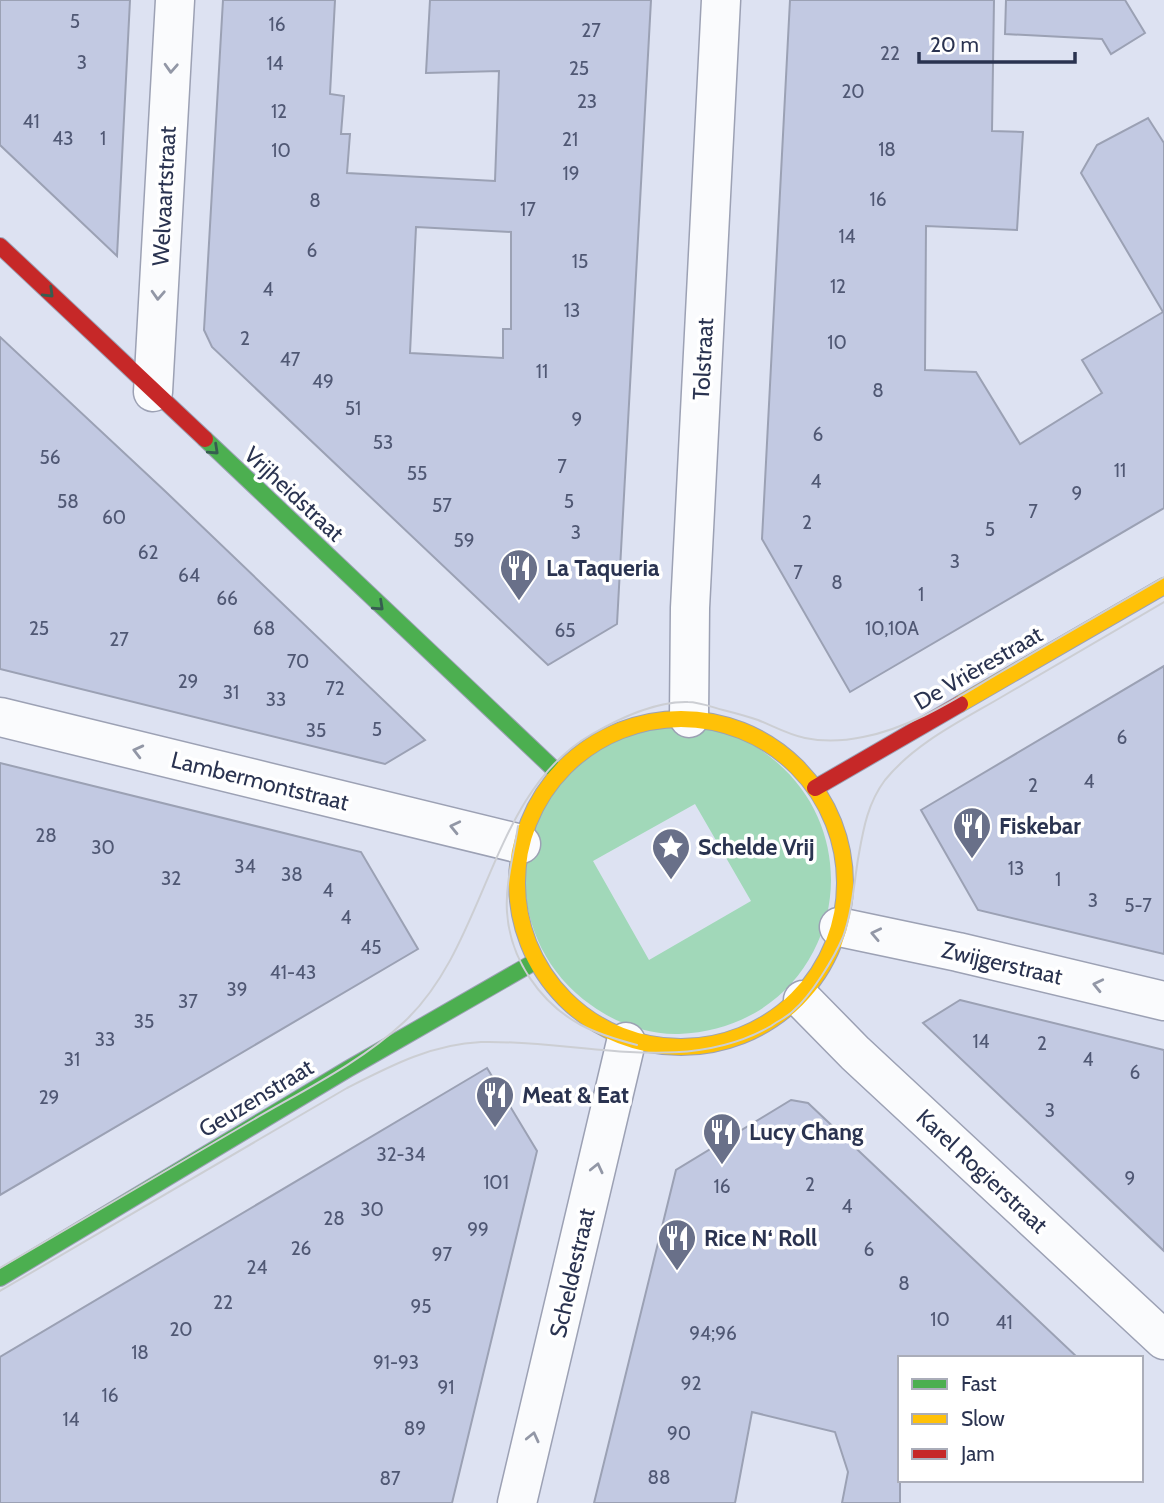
<svg xmlns="http://www.w3.org/2000/svg" width="1164" height="1503" viewBox="0 0 1164 1503" font-family="Cabin,sans-serif">
  <style>
    .green { fill: #a1d8b9; fill-rule: evenodd }
    .building { fill: #c2c9e2; stroke: #9ba1b4; stroke-width: 2; fill-rule: evenodd }
    .lines { fill: none; stroke-linecap: round; stroke-linejoin: round }
    .street-casing { stroke: #9ca1b4; stroke-width: 41 }
    .fast-casing { stroke: #9ca1b4; stroke-width: 18 }
    .slow-casing { stroke: #9ca1b4; stroke-width: 18 }
    .jam-casing { stroke: #9ca1b4; stroke-width: 18 }
    .street { stroke: #fafbfd; stroke-width: 38 }
    .fast { stroke: #4caf50; stroke-width: 16 }
    .slow { stroke: #ffc107; stroke-width: 16 }
    .jam { stroke: #c62828; stroke-width: 16 }
    .tram { stroke: #ccced3; stroke-width: 2 }
    .oneway { stroke: #9297a6 }
    .oneway2 { stroke: #365e50 }
    .labels { text-anchor: middle; stroke-width: 7; stroke-linejoin: round; paint-order: stroke }
    .number-label { font-size: 19px; fill: #505874 }
    .street-label { font-size: 23px; fill: #2a3350; stroke: #fff }
    .poi-label { font-size: 23px; font-weight: bold; fill: #2a3350; stroke: #fff; text-anchor: start }
  </style>
  <rect width="100%" height="100%" fill="#dde2f2"/>
  <!-- green -->
  <path class="green" d="M679,725C703,728 729,731 750,743C888,824 840,1027 679,1034C649,1035 615,1023 591,1005C495,937 505,791 612,740C633,730 656,728 679,725ZM695,804L751,901L649,960L593,861Z"/>
  <!-- building -->
  <path class="building" d="M0,0H130L117,256L0,145Z
    M223,0H335L330,94L344,96L341,134H350L347,173L495,181L499,71L426,73L430,0H651L617,624L548,665L212,347L204,330ZM416,227L511,232V329H503V358L410,353Z
    M790,0H994L992,131L1023,132L1017,230L926,226L925,370L976,372L1020,444L1102,393L1082,360L1163,312L1081,173L1097,145L1148,118L1164,143V508L850,692L762,539Z
    M1006,0H1125L1145,33L1111,54L1102,39L1005,34Z
    M0,337L166,492L425,740L385,764L0,669Z
    M1164,666V954L978,910L921,810Z
    M0,763L361,852L418,949L0,1195Z
    M960,1000L1164,1050V1251L923,1023Z
    M487,1068L537,1151L452,1503H0V1357Z
    M791,1100L808,1103L1078,1358H900V1503H842L848,1472L835,1432L752,1412L735,1503H594L676,1170Z"/>
  <g class="lines">
    <defs>
      <path id="street" d="M153,392L175,0
        M0,717L521,844
        M689,718L690,608L721,0
        M839,927L958,952L1164,1001
        M803,1000L855,1053L1164,1340
        M517,1503L626,1042"/>
      <path id="fast" d="M205,439L558,773
        M0,1278L348,1069L536,961"/>
      <path id="slow" d="M960,704L1164,586
        M517 883a164 164 0 1 1 328 0a164 164 0 1 1-328 0Z"/>
      <path id="jam" d="M0,246L205,439
        M815,788L960,704"/>
    </defs>
    <!-- street casing -->
    <use href="#street" class="street-casing"/>
    <!-- fast casing -->
    <use href="#fast" class="fast-casing"/>
    <!-- slow casing -->
    <use href="#slow" class="slow-casing"/>
    <!-- jam casing -->
    <use href="#jam" class="jam-casing"/>
    <!-- street -->
    <use href="#street" class="street"/>
    <!-- fast -->
    <use href="#fast" class="fast"/>
    <!-- slow -->
    <use href="#slow" class="slow"/>
    <!-- jam -->
    <use href="#jam" class="jam"/>
    <!-- tram -->
    <path class="tram" d="M518,826C514,854 505,884 507,912C510,959 540,1003 581,1025C598,1034 618,1040 637,1045
      M0,1268C84,1219 167,1170 251,1121C302,1091 360,1063 404,1022C488,944 489,793 592,734C620,718 655,701 688,702C699,702 712,707 723,710C735,713 746,716 758,720C773,726 789,735 805,738C824,742 844,741 863,737C912,728 958,697 1001,672C1055,640 1110,608 1164,577
      M0,1291L347,1088C390,1066 432,1044 481,1042C576,1039 683,1077 771,1026C778,1021 787,1017 793,1011C811,996 834,958 843,937C852,913 854,884 858,859C863,831 867,804 885,780C916,742 963,720 1005,695C1058,664 1111,633 1164,602"/>
  </g>
  <!-- one-way arrows -->
  <defs><path id="oneway-chevron" d="M-2-3.5L2.5 0L-2 3.5" fill="none" stroke-width="1.6" stroke-linecap="round" stroke-linejoin="round" transform="scale(1.75)"/></defs>
  <g class="oneway">
    <use href="#oneway-chevron" transform="translate(171 68) rotate(93)"/>
    <use href="#oneway-chevron" transform="translate(158 295) rotate(93)"/>
    <use href="#oneway-chevron" transform="translate(138 751) rotate(-166)"/>
    <use href="#oneway-chevron" transform="translate(455 827) rotate(-167)"/>
    <use href="#oneway-chevron" transform="translate(876 934) rotate(-168)"/>
    <use href="#oneway-chevron" transform="translate(1098 985) rotate(-167)"/>
    <use href="#oneway-chevron" transform="translate(597 1168) rotate(-77)"/>
    <use href="#oneway-chevron" transform="translate(533 1437) rotate(-77)"/>
  </g>
  <g class="oneway2">
    <use href="#oneway-chevron" transform="translate(49 293) rotate(44)"/>
    <use href="#oneway-chevron" transform="translate(214 450) rotate(43)"/>
    <use href="#oneway-chevron" transform="translate(379 606) rotate(43)"/>
  </g>
  <!-- icons -->
  <defs>
    <symbol id="restaurant-pin" viewBox="-11 -11 22 30"><path d="M0 17L-7.5 6A9.5 9.5 0 1 1 7.5 6Z" fill="#697089" stroke="#fff"/><path d="M-5-6h1v4h1v-4h1v4h1v-4h1v5L-1.5 .5V6h-2V.5L-5-1ZM5-6V6H3V1.5H1.5Q1.5-4 5-6Z" fill="#fff"/></symbol>
    <symbol id="sight-pin" viewBox="-11 -11 22 30"><path d="M0 17L-7.5 6A9.5 9.5 0 1 1 7.5 6Z" fill="#697089" stroke="#fff"/><path d="M0-6L1.8-2.2L6-1.7L2.9 1.2L3.7 5.4L0 3.3L-3.7 5.4L-2.9 1.2L-6-1.7L-1.8-2.2Z" fill="#fff"/></symbol>
  </defs>
  <g fill-rule="evenodd">
    <use href="#restaurant-pin" x="497" y="546" width="44" height="60"/>
    <use href="#restaurant-pin" x="950" y="804" width="44" height="60"/>
    <use href="#sight-pin" x="649" y="825" width="44" height="60"/>
    <use href="#restaurant-pin" x="473" y="1073" width="44" height="60"/>
    <use href="#restaurant-pin" x="700" y="1110" width="44" height="60"/>
    <use href="#restaurant-pin" x="655" y="1216" width="44" height="60"/>
  </g>
  <g class="labels">
    <!-- number labels -->
    <g class="number-label">
      <text x="75" y="28">5</text>
      <text x="277" y="31">16</text>
      <text x="591" y="37">27</text>
      <text x="890" y="60">22</text>
      <text x="82" y="69">3</text>
      <text x="275" y="70">14</text>
      <text x="579" y="75">25</text>
      <text x="853" y="98">20</text>
      <text x="587" y="108">23</text>
      <text x="279" y="118">12</text>
      <text x="31" y="128">41</text>
      <text x="63" y="145">43</text>
      <text x="103" y="145">1</text>
      <text x="570" y="146">21</text>
      <text x="887" y="156">18</text>
      <text x="281" y="157">10</text>
      <text x="571" y="180">19</text>
      <text x="878" y="206">16</text>
      <text x="315" y="207">8</text>
      <text x="528" y="216">17</text>
      <text x="847" y="243">14</text>
      <text x="312" y="257">6</text>
      <text x="580" y="268">15</text>
      <text x="838" y="293">12</text>
      <text x="268" y="296">4</text>
      <text x="572" y="317">13</text>
      <text x="245" y="345">2</text>
      <text x="837" y="349">10</text>
      <text x="290" y="366">47</text>
      <text x="542" y="378">11</text>
      <text x="323" y="388">49</text>
      <text x="878" y="397">8</text>
      <text x="353" y="415">51</text>
      <text x="577" y="426">9</text>
      <text x="818" y="441">6</text>
      <text x="383" y="449">53</text>
      <text x="50" y="464">56</text>
      <text x="562" y="473">7</text>
      <text x="1120" y="477">11</text>
      <text x="417" y="480">55</text>
      <text x="816" y="488">4</text>
      <text x="1077" y="500">9</text>
      <text x="68" y="508">58</text>
      <text x="569" y="508">5</text>
      <text x="442" y="512">57</text>
      <text x="1033" y="518">7</text>
      <text x="114" y="524">60</text>
      <text x="807" y="529">2</text>
      <text x="990" y="536">5</text>
      <text x="576" y="539">3</text>
      <text x="464" y="547">59</text>
      <text x="148" y="559">62</text>
      <text x="955" y="568">3</text>
      <text x="798" y="579">7</text>
      <text x="189" y="582">64</text>
      <text x="837" y="589">8</text>
      <text x="921" y="601">1</text>
      <text x="227" y="605">66</text>
      <text x="39" y="635">25</text>
      <text x="264" y="635">68</text>
      <text x="892" y="635">10,10A</text>
      <text x="565" y="637">65</text>
      <text x="119" y="646">27</text>
      <text x="298" y="668">70</text>
      <text x="188" y="688">29</text>
      <text x="335" y="695">72</text>
      <text x="231" y="699">31</text>
      <text x="276" y="706">33</text>
      <text x="377" y="736">5</text>
      <text x="316" y="737">35</text>
      <text x="1122" y="744">6</text>
      <text x="1089" y="788">4</text>
      <text x="1033" y="792">2</text>
      <text x="46" y="842">28</text>
      <text x="103" y="854">30</text>
      <text x="245" y="873">34</text>
      <text x="1016" y="875">13</text>
      <text x="292" y="881">38</text>
      <text x="171" y="885">32</text>
      <text x="1058" y="886">1</text>
      <text x="328" y="897">4</text>
      <text x="1093" y="907">3</text>
      <text x="1138" y="912">5-7</text>
      <text x="346" y="924">4</text>
      <text x="371" y="954">45</text>
      <text x="293" y="979">41-43</text>
      <text x="237" y="996">39</text>
      <text x="188" y="1008">37</text>
      <text x="144" y="1028">35</text>
      <text x="105" y="1046">33</text>
      <text x="981" y="1048">14</text>
      <text x="1042" y="1050">2</text>
      <text x="72" y="1066">31</text>
      <text x="1088" y="1066">4</text>
      <text x="1135" y="1079">6</text>
      <text x="49" y="1104">29</text>
      <text x="1050" y="1117">3</text>
      <text x="401" y="1161">32-34</text>
      <text x="1130" y="1185">9</text>
      <text x="496" y="1189">101</text>
      <text x="810" y="1191">2</text>
      <text x="722" y="1193">16</text>
      <text x="847" y="1213">4</text>
      <text x="372" y="1216">30</text>
      <text x="334" y="1225">28</text>
      <text x="478" y="1236">99</text>
      <text x="301" y="1255">26</text>
      <text x="869" y="1256">6</text>
      <text x="442" y="1261">97</text>
      <text x="257" y="1274">24</text>
      <text x="904" y="1290">8</text>
      <text x="223" y="1309">22</text>
      <text x="421" y="1313">95</text>
      <text x="940" y="1326">10</text>
      <text x="1004" y="1329">41</text>
      <text x="181" y="1336">20</text>
      <text x="713" y="1340">94;96</text>
      <text x="140" y="1359">18</text>
      <text x="396" y="1369">91-93</text>
      <text x="691" y="1390">92</text>
      <text x="446" y="1394">91</text>
      <text x="110" y="1402">16</text>
      <text x="71" y="1426">14</text>
      <text x="415" y="1435">89</text>
      <text x="679" y="1440">90</text>
      <text x="659" y="1484">88</text>
      <text x="390" y="1485">87</text>
    </g>
    <!-- street labels -->
    <g class="street-label">
      <text transform="translate(164 196) rotate(-87)" y="8">Welvaartstraat</text>
      <text transform="translate(703 359) rotate(-87)" y="8">Tolstraat</text>
      <text transform="translate(294 494) rotate(43)" y="8">Vrijheidstraat</text>
      <text transform="translate(978 668) rotate(-30)" y="8">De Vrièrestraat</text>
      <text transform="translate(260 781) rotate(14)" y="8">Lambermontstraat</text>
      <text transform="translate(1002 963) rotate(13)" y="8">Zwijgerstraat</text>
      <text transform="translate(256 1098) rotate(-31)" y="8">Geuzenstraat</text>
      <text transform="translate(982 1171) rotate(43)" y="8">Karel Rogierstraat</text>
      <text transform="translate(572 1273) rotate(-77)" y="8">Scheldestraat</text>
    </g>
    <!-- poi labels -->
    <g class="poi-label">
      <text x="546" y="576">La Taqueria</text>
      <text x="999" y="834">Fiskebar</text>
      <text x="698" y="855">Schelde Vrij</text>
      <text x="522" y="1103">Meat &amp; Eat</text>
      <text x="749" y="1140">Lucy Chang</text>
      <text x="704" y="1246">Rice N‘ Roll</text>
    </g>
  </g>
  <!-- legend -->
  <rect x="898" y="1356" width="245" height="126" fill="#ffffff" stroke="#aaadb9" stroke-width="2"/>
  <rect x="912" y="1379" width="35" height="10" fill="#4caf50" stroke="#aaadb9" stroke-width="2"/>
  <text x="961" y="1391" font-size="21" fill="#2a3350">Fast</text>
  <rect x="912" y="1414" width="35" height="10" fill="#ffc107" stroke="#aaadb9" stroke-width="2"/>
  <text x="961" y="1426" font-size="21" fill="#2a3350">Slow</text>
  <rect x="912" y="1449" width="35" height="10" fill="#c62828" stroke="#aaadb9" stroke-width="2"/>
  <text x="961" y="1461" font-size="21" fill="#2a3350">Jam</text>
  <!-- scale -->
  <path d="M919 52v10h156v-10" fill="none" stroke="#2a3350" stroke-width="3.5"/>
  <text x="930" y="52" font-size="21" fill="#2a3350" stroke="#ffffff" stroke-width="5" paint-order="stroke">20 m</text>
</svg>
